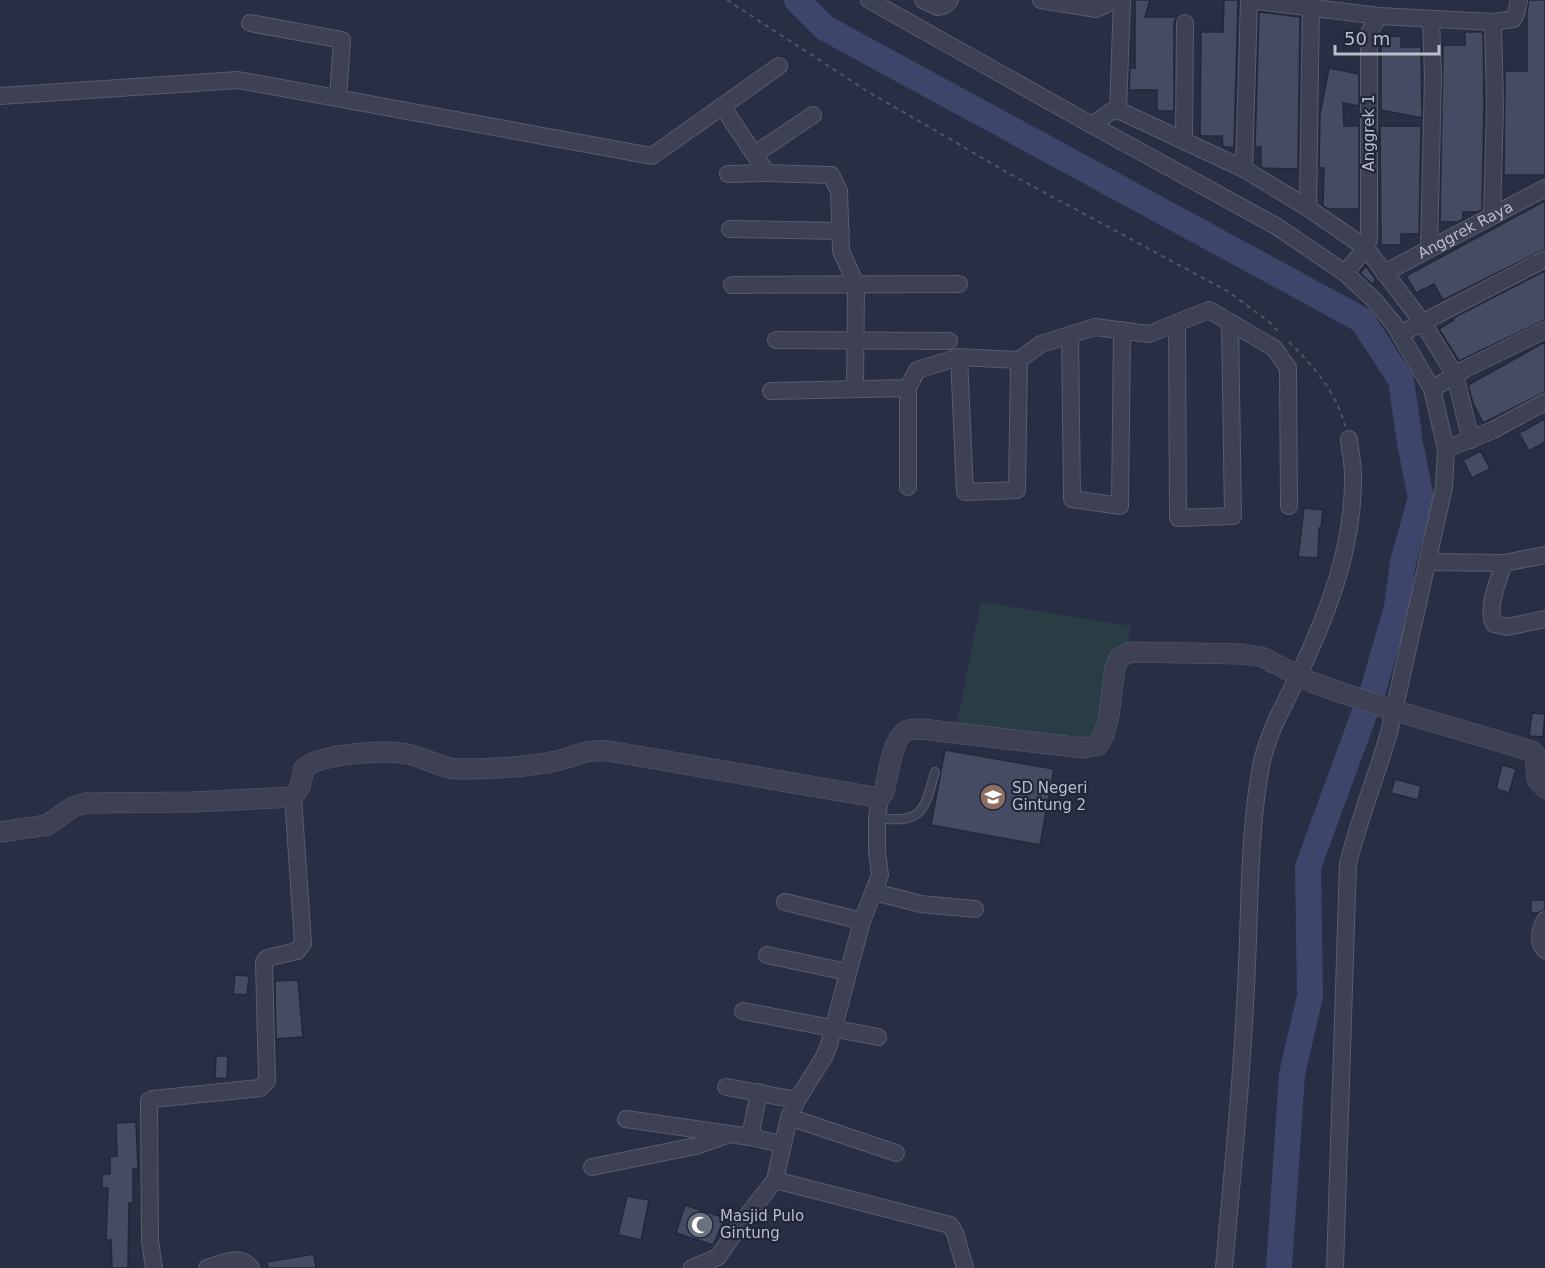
<svg xmlns="http://www.w3.org/2000/svg" width="1545" height="1268" viewBox="0 0 1545 1268" font-family="'DejaVu Sans',sans-serif">
  <style>
    .green { fill: #2a3c44 }
    .lines { fill: none; stroke-linecap: round; stroke-linejoin: round }
    .river { stroke: #3d466a; stroke-width: 26 }
    .building { fill: #444b63; stroke: #23283a; stroke-width: 1.5 }
    .service-casing { stroke: #585c6d; stroke-width: 10 }
    .minor-casing { stroke: #585c6d; stroke-width: 18 }
    .tertiary-casing { stroke: #585c6d; stroke-width: 21 }
    .path { stroke: #495960; stroke-width: 2; stroke-dasharray: 4.5 4.5; stroke-linecap: butt }
    .service { stroke: #3d4153; stroke-width: 8 }
    .minor { stroke: #3d4153; stroke-width: 16 }
    .tertiary { stroke: #3d4153; stroke-width: 20 }
    .labels { text-anchor: middle; stroke-width: 4.5; stroke-linejoin: round; paint-order: stroke }
    .street-label { font-size: 15px; fill: #babdcc; stroke: #212638 }
    .poi-label { font-size: 15px; fill: #babdcc; stroke: #212638; text-anchor: start }
  </style>
  <rect width="100%" height="100%" fill="#282e43"/>
  <!-- green -->
  <path class="green" d="M981,602L1132,626L1094,753L954,738Z"/>
  <g class="lines">
    <!-- river -->
    <path class="river" d="M797,0L825,28L1362,320L1401,380L1410,443L1421,498L1403,562L1397,607L1374,687L1308,867L1310,996L1292,1074L1279,1268"/>
  </g>
  <!-- building -->
  <path class="building" d="M1135,0H1150L1145,17H1176L1174,23V111H1157V90H1129L1130,68H1135Z
    M1224,0H1238L1234,147H1223L1222,136H1200L1201,32H1223Z
    M1529,0H1545V175H1504L1505,71H1527V13Z
    M1259,12L1300,17L1298,169L1263,168L1261,167V147H1255Z
    M1465,32H1483L1484,106L1482,210L1478,212H1463V219L1458,222H1440L1443,45H1465Z
    M1401,36V47H1421L1422,118L1381,110V37Z
    M1329,68L1359,74V106L1343,103L1344,126H1359V209H1328L1323,206L1324,168H1319L1320,114Z
    M1380,126H1421L1419,234H1401V245H1381Z
    M1545,201V249L1443,300L1434,284L1416,293L1406,276Z
    M1366,266L1376,280L1372,284L1360,273Z
    M1545,271V320L1459,361L1439,329L1454,320L1453,318Z
    M1545,342V392L1483,423L1473,403L1468,385Z
    M1545,419V442L1529,451L1519,433Z
    M1481,451L1490,469L1472,478L1463,460Z
    M1304,508L1323,510L1321,528H1319L1318,558L1298,557Z
    M1532,713L1545,714L1543,737L1529,736Z
    M945,750L1054,769L1040,845L931,825Z
    M1502,765L1516,769L1509,793L1496,789Z
    M1395,779L1421,786L1418,800L1391,793Z
    M1531,900H1545V910L1537,913H1531Z
    M235,975L249,976L247,995L233,994Z
    M298,980L303,1037L276,1039L275,981Z
    M216,1056H228L227,1079L215,1078Z
    M136,1122L138,1169H133V1203H129L128,1268H112L111,1240H106L108,1188H102V1174H110V1157L117,1156L116,1123Z
    M627,1196L649,1200L641,1240L618,1235Z
    M685,1205L725,1218L713,1245L676,1233Z
    M314,1254L316,1268H268L267,1262Z"/>
  <g class="lines">
    <defs>
      <path id="service" d="M877,818C923,824 924,811 935,772"/>
      <g id="minor">
        <path d="M869,0L1092,125L1276,226L1345,273L1374,300L1394,324L1432,389L1446,449L1444,487L1389,733C1376,777 1359,819 1348,864L1335,1268"/>
        <path d="M923,0L938,7L945,5L950,0"/>
        <path d="M1041,0L1096,9L1105,5L1110,0"/>
        <path d="M250,23L342,40L338,98"/>
        <path d="M0,96L238,80L652,156L779,66"/>
        <path d="M722,106L767,173L831,175L839,191L841,251L856,284L855,389"/>
        <path d="M1118,110L1122,0"/>
        <path d="M1092,125L1110,112L1118,110L1244,169L1249,0L1379,16L1493,22L1513,19L1516,14L1519,0"/>
        <path d="M1184,141L1185,23"/>
        <path d="M755,154L813,115"/>
        <path d="M1244,169L1308,208L1366,248L1423,323L1455,375L1471,440"/>
        <path d="M728,174L767,173"/>
        <path d="M1308,208L1311,0"/>
        <path d="M1492,216L1495,106L1493,22"/>
        <path d="M730,229L841,231"/>
        <path d="M1429,249L1433,76L1431,19"/>
        <path d="M1345,273L1366,248L1369,239V33L1379,16"/>
        <path id="s1" d="M1384,273L1545,188"/>
        <path d="M732,285L959,284"/>
        <path d="M1177,323L1178,518L1233,516L1230,323"/>
        <path d="M1400,334L1545,259"/>
        <path d="M1070,335L1072,499L1120,506L1122,330"/>
        <path d="M776,340L949,341"/>
        <path d="M959,357L965,492L1017,490L1019,360"/>
        <path d="M908,388V487"/>
        <path d="M1432,389L1465,369L1545,330"/>
        <path d="M771,391L908,388L917,370L959,357L1019,360L1041,344L1095,327L1149,334L1209,310L1274,348L1288,368L1289,506"/>
        <path d="M1446,449L1493,430L1545,402"/>
        <path d="M1427,562L1504,563L1545,555"/>
        <path d="M1504,563C1499,580 1486,607 1494,624L1507,627L1545,619"/>
        <path d="M874,892L921,904L975,909"/>
        <path d="M785,902L862,921"/>
        <path d="M1545,920C1540,929 1537,943 1545,950"/>
        <path d="M767,955L847,972"/>
        <path d="M743,1011L878,1037"/>
        <path d="M726,1087L797,1100"/>
        <path d="M789,1117L896,1153"/>
        <path d="M626,1119L750,1137L782,1144"/>
        <path d="M750,1137L759,1092"/>
        <path d="M592,1167L696,1146L724,1136"/>
        <path d="M775,1180L950,1225L955,1233L965,1268"/>
        <path d="M154,1268L150,1241L149,1101L153,1099L260,1088L267,1081L264,962L267,958L297,951L303,943L293,797"/>
        <path d="M207,1268C223,1264 238,1253 251,1268"/>
        <path d="M692,1268L718,1257L740,1225L775,1180L789,1117L797,1100L824,1057L829,1045L862,921L880,875L877,851V818L880,798"/>
        <path d="M1224,1268C1233,1167 1243,1066 1247,965C1250,898 1249,832 1261,766C1268,731 1286,702 1301,670C1330,608 1354,544 1353,475C1353,463 1350,451 1349,439"/>
      </g>
      <path id="tertiary" d="M0,832L47,825L73,807L86,803L194,802L293,797L300,787L304,768C321,754 385,749 407,754C425,757 440,769 460,769C488,769 529,767 556,761C579,756 583,749 609,751L880,798L884,792C888,776 892,739 906,731C910,729 916,729 921,729L1083,748L1098,745L1104,735L1109,715L1115,668L1119,658L1130,652L1243,654L1262,657L1311,682L1386,708L1532,751L1535,754L1537,779L1545,788"/>
    </defs>
    <!-- service casing -->
    <use href="#service" class="service-casing"/>
    <!-- minor casing -->
    <use href="#minor" class="minor-casing"/>
    <!-- tertiary casing -->
    <use href="#tertiary" class="tertiary-casing"/>
    <!-- path -->
    <path class="path" d="M727,0L867,91L1010,174L1229,292L1268,321L1281,334
      M1289,342C1313,365 1337,393 1345,426"/>
    <!-- service -->
    <use href="#service" class="service"/>
    <!-- minor -->
    <use href="#minor" class="minor"/>
    <!-- tertiary -->
    <use href="#tertiary" class="tertiary"/>
  </g>
  <!-- icons -->
  <defs>
    <symbol id="school-disc" viewBox="-11 -11 22 22"><circle r="9.5" fill="#8d6e63" stroke="#212638"/><path d="M0-5L7-2L0 1L-7-2ZM-4 1L0 2.5L4 1V4Q0 6-4 4Z" fill="#fff"/></symbol>
    <symbol id="mosque-disc" viewBox="-11 -11 22 22"><circle r="9.5" fill="#6b7280" stroke="#212638"/><path d="M3.5-4.9A6 6 0 1 0 3.5 4.9A5 5 0 1 1 3.5-4.9Z" fill="#fff"/></symbol>
  </defs>
  <g fill-rule="evenodd">
    <use href="#school-disc" x="978" y="782" width="30" height="30"/>
    <use href="#mosque-disc" x="685" y="1210" width="30" height="30"/>
  </g>
  <g class="labels">
    <!-- street labels -->
    <g class="street-label">
      <text transform="translate(1369 133) rotate(-90)" y="5">Anggrek 1</text>
      <text dy="5" stroke="none"><textPath href="#s1" startOffset="92">Anggrek Raya</textPath></text>
    </g>
    <!-- poi labels -->
    <g class="poi-label">
      <text x="1012" y="793">SD Negeri<tspan x="1012" dy="17">Gintung 2</tspan></text>
      <text x="720" y="1221">Masjid Pulo<tspan x="720" dy="17">Gintung</tspan></text>
    </g>
  </g>
  <!-- scale -->
  <path d="M1335 45v9h104v-9" fill="none" stroke="#babdcc" stroke-width="3"/>
  <text x="1344" y="45" font-size="18" fill="#babdcc" stroke="#212638" stroke-width="4.5" paint-order="stroke">50 m</text>
</svg>
